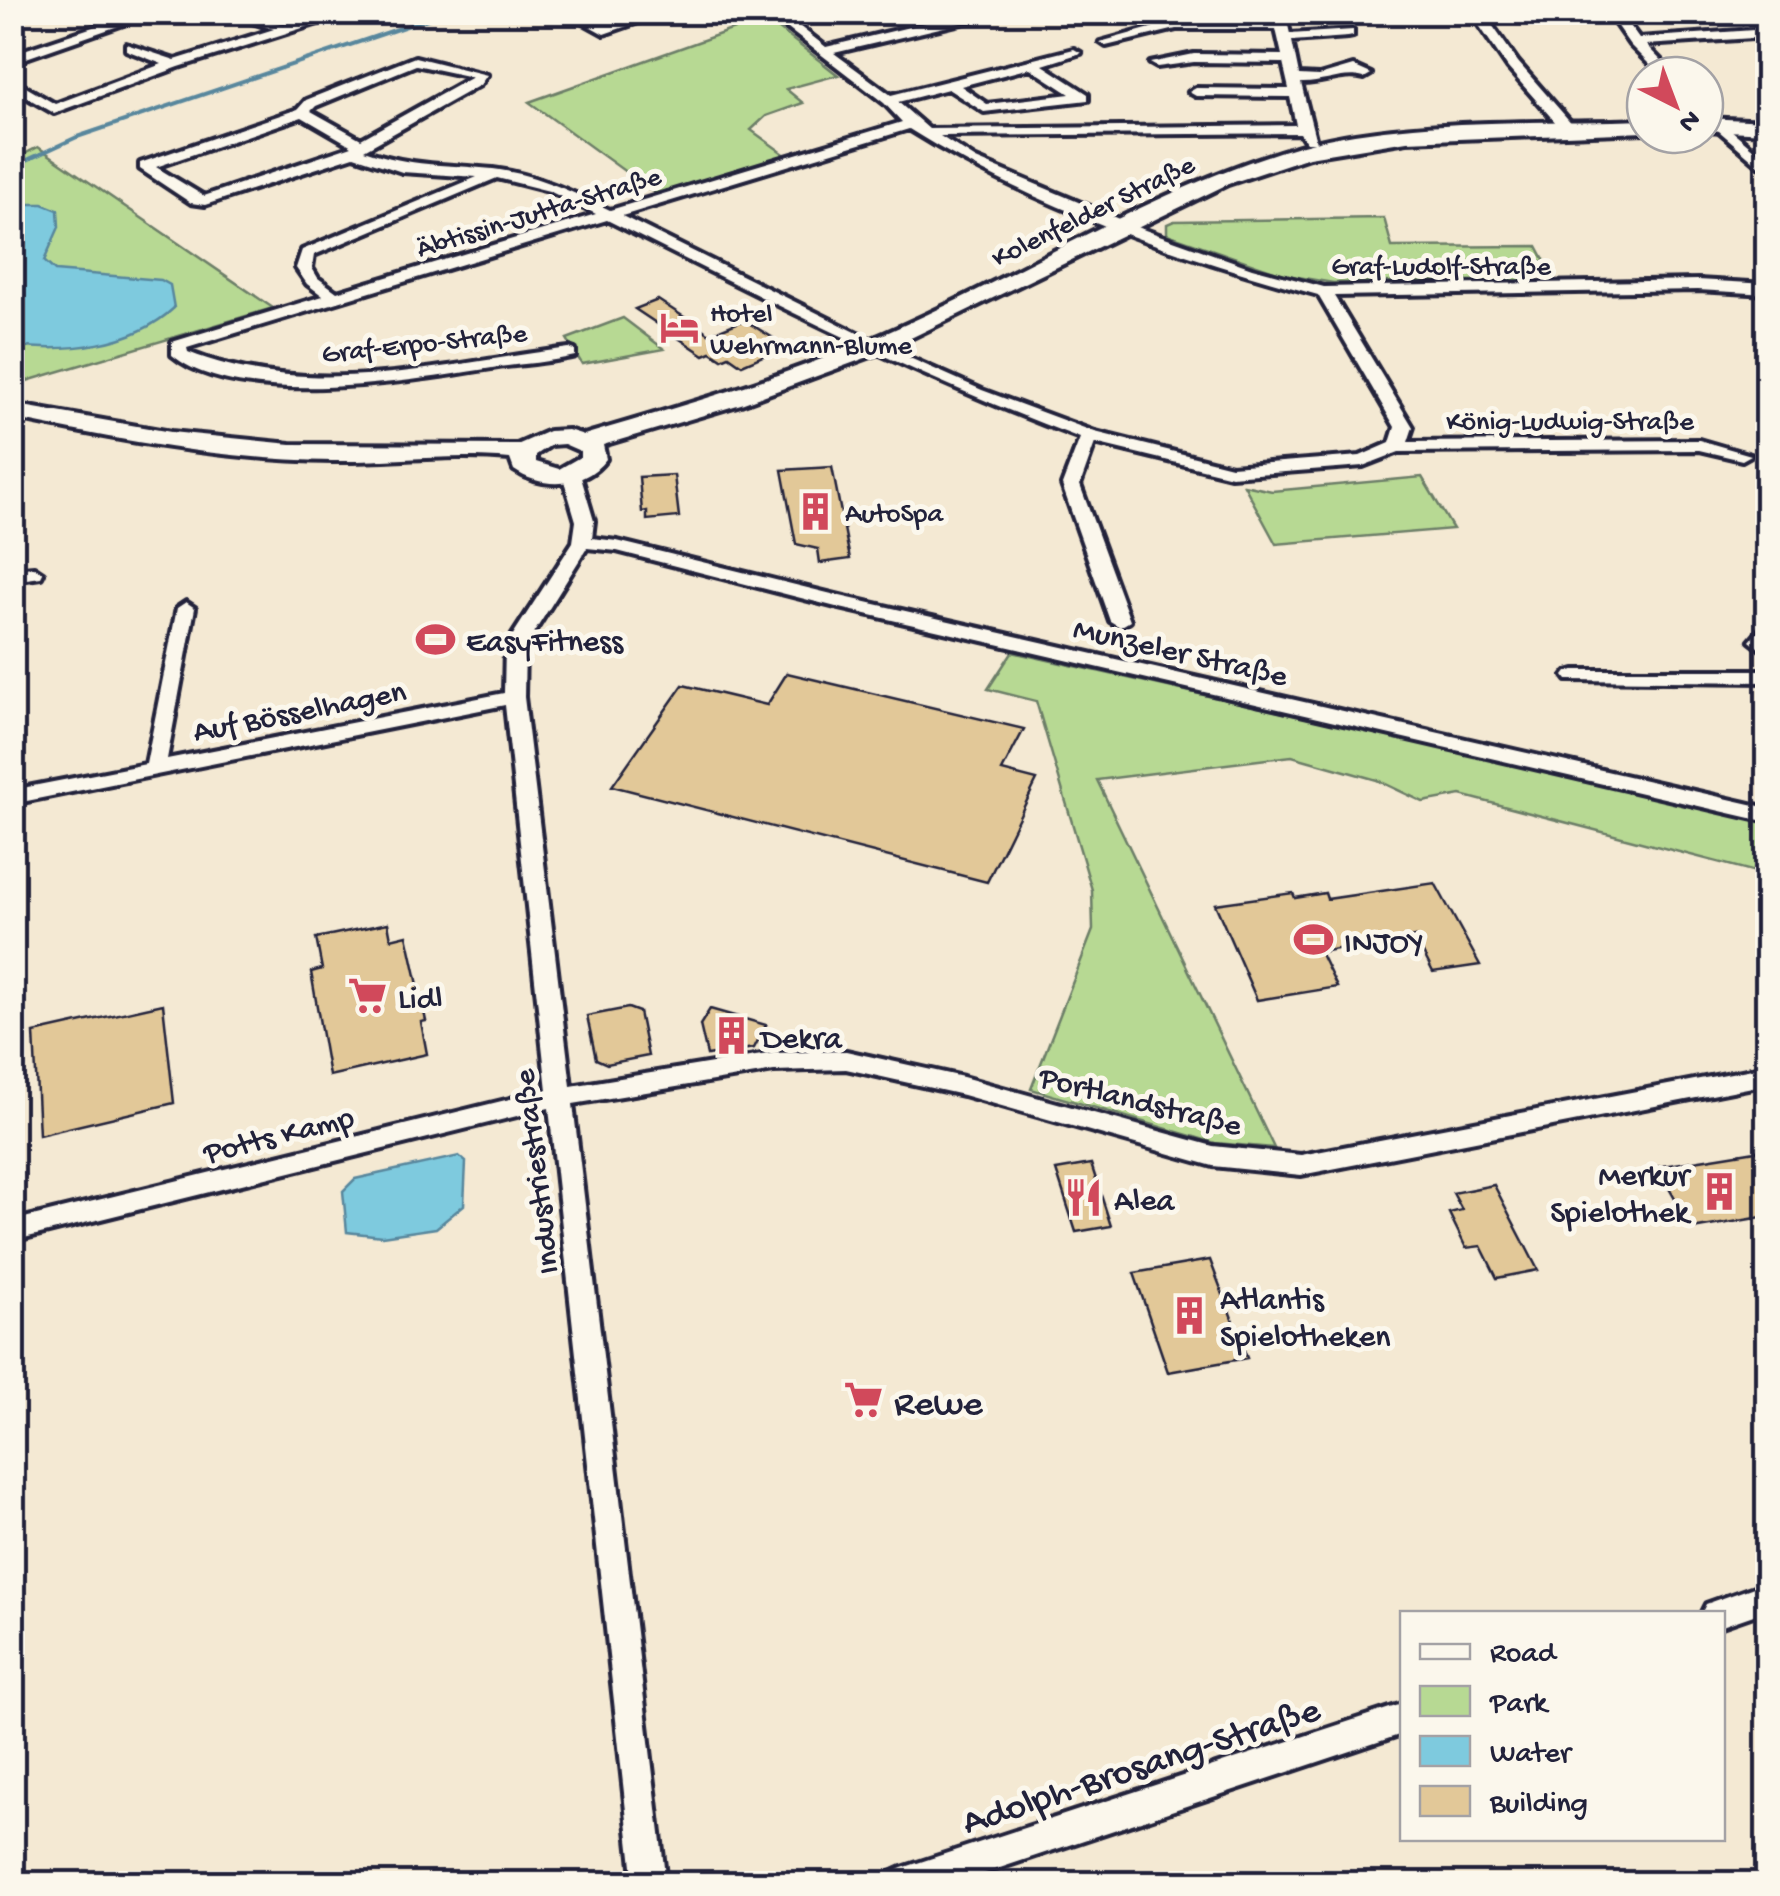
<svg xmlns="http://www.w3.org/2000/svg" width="1780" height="1896" viewBox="0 0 1780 1896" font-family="'Gochi Hand',sans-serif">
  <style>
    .green { fill: #b7d993; stroke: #6c7e67; stroke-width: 2.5 }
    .water { fill: #7ecade; stroke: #59879d; stroke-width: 2.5 }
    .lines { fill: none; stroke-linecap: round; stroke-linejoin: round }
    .stream { stroke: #59879d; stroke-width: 4 }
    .building { fill: #e2c898; stroke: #22223b; stroke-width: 2.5 }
    .minor-casing { stroke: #22223b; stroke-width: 8 }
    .secondary-casing { stroke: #22223b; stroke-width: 8 }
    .minor { fill: #fbf7ec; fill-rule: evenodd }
    .secondary { fill: #fbf7ec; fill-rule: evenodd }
    .rail { stroke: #22223b; stroke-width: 8; stroke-dasharray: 19 10; stroke-linecap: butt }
    .labels { text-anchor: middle; stroke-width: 10; stroke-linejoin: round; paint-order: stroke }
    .far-street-label { font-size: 28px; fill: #22223b; stroke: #fbf7ec }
    .far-poi-label { font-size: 28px; fill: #22223b; stroke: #fbf7ec; text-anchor: start }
    .poi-label { font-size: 32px; fill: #22223b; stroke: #fbf7ec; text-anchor: start }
    .street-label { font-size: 32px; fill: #22223b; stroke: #fbf7ec }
    .near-poi-label { font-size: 38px; fill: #22223b; stroke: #fbf7ec; text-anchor: start }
    .near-street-label { font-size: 38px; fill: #22223b; stroke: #fbf7ec }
  </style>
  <rect width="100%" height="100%" fill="#f4e9d3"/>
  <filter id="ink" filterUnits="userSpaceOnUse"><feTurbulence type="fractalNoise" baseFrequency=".01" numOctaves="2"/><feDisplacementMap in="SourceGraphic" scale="20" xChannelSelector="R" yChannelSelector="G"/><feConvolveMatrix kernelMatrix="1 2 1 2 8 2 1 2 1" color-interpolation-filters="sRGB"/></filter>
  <g filter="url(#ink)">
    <!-- green -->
    <path class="green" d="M765,18L838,75L786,89L803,103L766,116L751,130L787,156L656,194L529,102Z
      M38,147L273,308L13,385V160Z
      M1384,218L1392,247L1537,246L1545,261L1518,262L1527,280L1333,283L1286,275L1167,234V224L1174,221Z
      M623,318L664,349L582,364L567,339Z
      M1422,477L1453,529L1276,544L1244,485L1272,491Z
      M1012,652L1767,821V875L1461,795L1423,802L1377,780L1292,756L1097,780L1274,1148L1215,1143L1031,1089L1093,930L1092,890L1036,701L988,689Z"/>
    <!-- water -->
    <path class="water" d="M13,204H43L58,210L59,227L44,261L55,271L161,280L170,285L174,308C132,347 67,352 13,346Z
      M459,1156L466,1162L464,1205L436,1228L382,1236L347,1232L343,1191L355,1179Z"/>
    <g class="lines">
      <!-- stream -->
      <path class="stream" d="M12,167L77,137L448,12"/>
    </g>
    <!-- building -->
    <path class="building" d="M658,300L710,334L744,320L786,346L742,365L729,356L722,359L711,352L704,355L635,309Z
      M832,467L850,559L820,563L818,549L796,544L782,470Z
      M674,475L679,517L647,520V511L642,512L639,477Z
      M787,673L1024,729L1002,771L1037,780L987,882L612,786L683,685L767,705Z
      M1435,883L1480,965L1433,972L1415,937L1387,942L1377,954L1367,956L1354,946L1320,952L1337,987L1257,1000L1215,904L1293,893L1295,898L1325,893L1327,899Z
      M388,923L391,939L407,935L426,1021L421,1022L427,1054L329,1076L311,972L322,969L316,938Z
      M163,1004L174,1103L39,1135L34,1033Z
      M628,1008L639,1012L648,1056L607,1064L596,1059L587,1016Z
      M710,1009L766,1025L754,1048L707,1055L700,1025Z
      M1768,1149V1216L1692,1229L1657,1167Z
      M1091,1164L1111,1226L1076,1232L1056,1170Z
      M1494,1185L1538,1270L1497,1278L1481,1246L1466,1248L1449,1213L1462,1210L1453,1193Z
      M1210,1260L1247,1358L1168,1372L1134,1273Z"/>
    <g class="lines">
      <defs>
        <path id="minor" d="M138,12H158L12,63V54Z
          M221,12C244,12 263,21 285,25C305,28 326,10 347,14L179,67L54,113L12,89V79L55,104L162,64L126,50V44L175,60L274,29Z
          M564,12H581L605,25L646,12H667L604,34Z
          M766,12H781L826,47L972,12H987L986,17L834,53L891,95L1074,49L1081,53L1043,65L1088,94V100L984,112L948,89L898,102L929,129L1296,125L1290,97L1196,96L1189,92L1196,88L1289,89L1283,63L1194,62L1157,67L1150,63L1194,54L1282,55L1276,29H1176L1106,46L1100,42L1176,21H1275L1273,12H1285L1290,34L1353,30V36L1348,37L1292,41L1299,75L1319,76L1353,66L1371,74L1364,78C1344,72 1322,84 1301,83L1316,142H1306L1300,133L940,136L976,159L1145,230L1252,268L1324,287L1698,280L1768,284V294L1698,290L1334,296L1413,427L1408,442L1699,440L1751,455L1742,460L1699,450L1399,452L1363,466L1231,476L1095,443L1080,485L1130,621L1120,627L1110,621L1062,485L1080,438C916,377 763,298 607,220L187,348L188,352C310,401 443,364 569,348L575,350V356C550,362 523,364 498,367C417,380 239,411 172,355V342L323,296L307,284L296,268L302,250L477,177L402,172L354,156L205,205L191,203L140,169V163L298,109L306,100L415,57L487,75L480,85L364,150C413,167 443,164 493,169C535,174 573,192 610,210L902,122L884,103ZM416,65L472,77L361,139L311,111L316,106ZM1030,68L1070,94L987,104L961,86ZM302,117L352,146L204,196L156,167ZM909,129C1031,206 1179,257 1318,295L1395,427L1390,443L1360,456L1231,466L1095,432L982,390L894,351L622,216ZM497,178L549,191L596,214L337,292L318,278L312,268L314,255Z
          M1470,12H1483L1518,62L1574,126V132H1564L1508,68Z
          M1607,12H1620L1639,38L1768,29V37L1646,45L1675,75H1660L1630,45Z
          M1705,108L1768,161V173L1705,119Z
          M571,469L580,474L594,521L592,538L617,541L840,596L1768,808V822L840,608L617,551L587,548L525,647L524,697L571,1086L774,1053L846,1051L963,1077L1213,1146L1301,1155L1768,1066V1084L1301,1175L1213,1166L963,1095L846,1069L774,1071L573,1104L666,1884H634L549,1108L12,1241V1221L547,1090L505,705L12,804V790L146,764L177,608L186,602L195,608L167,759L504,693L505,647L573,542L576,521L562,474Z
          M34,567L43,573L41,577L12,581V569Z
          M1768,626V655L1750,641L1761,628Z
          M1574,670H1768V682L1567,680L1564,676L1567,672Z
          M1768,1582V1610L1722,1626V1614H1701L1706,1604Z
          M1402,1704V1734L952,1884H886L891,1873L902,1868Z"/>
        <path id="secondary" d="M1705,118L1768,121V133L1705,130Z
          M1645,120V132L1407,141L1309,157L1228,184L882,352L741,404L603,445L606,459C584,488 543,490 514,470L510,459C451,453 392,462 333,461C225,460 118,440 12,418V404L171,432L291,444L517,445L549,431L568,430L584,435C679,407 773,380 865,342C1011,282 1146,190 1299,146C1402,117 1537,124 1645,120ZM564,444L580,451V457L559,469L536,462V455L551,445Z"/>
      </defs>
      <!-- minor casing -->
      <use href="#minor" class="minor-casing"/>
      <!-- secondary casing -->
      <use href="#secondary" class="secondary-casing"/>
      <!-- minor -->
      <use href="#minor" class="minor"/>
      <!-- secondary -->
      <use href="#secondary" class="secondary"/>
      <!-- rail -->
      <path class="rail" d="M1759,1884L1768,1879"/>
    </g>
  </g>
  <!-- icons -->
  <defs>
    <symbol id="hotel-bare" viewBox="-9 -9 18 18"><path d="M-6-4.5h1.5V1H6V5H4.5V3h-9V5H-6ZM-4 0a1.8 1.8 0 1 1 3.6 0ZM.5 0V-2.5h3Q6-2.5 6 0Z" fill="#d1495b" stroke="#fbf7ec" stroke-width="2.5" paint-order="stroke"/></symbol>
    <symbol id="building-bare" viewBox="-9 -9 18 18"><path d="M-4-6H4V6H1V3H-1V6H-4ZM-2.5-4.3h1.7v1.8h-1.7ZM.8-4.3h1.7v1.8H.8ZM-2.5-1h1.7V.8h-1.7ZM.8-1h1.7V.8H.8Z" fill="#d1495b" stroke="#fbf7ec" stroke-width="2.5" paint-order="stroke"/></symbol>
    <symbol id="stadium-bare" viewBox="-9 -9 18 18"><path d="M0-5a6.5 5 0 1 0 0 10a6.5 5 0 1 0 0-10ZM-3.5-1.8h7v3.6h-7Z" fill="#d1495b" stroke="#fbf7ec" stroke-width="2.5" paint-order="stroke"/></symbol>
    <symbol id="supermarket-bare" viewBox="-9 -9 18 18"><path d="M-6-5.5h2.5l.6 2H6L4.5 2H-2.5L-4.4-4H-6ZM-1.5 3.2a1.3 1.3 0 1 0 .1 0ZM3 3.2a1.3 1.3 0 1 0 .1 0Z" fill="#d1495b" stroke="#fbf7ec" stroke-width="2.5" paint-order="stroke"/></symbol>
    <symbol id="restaurant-bare" viewBox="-9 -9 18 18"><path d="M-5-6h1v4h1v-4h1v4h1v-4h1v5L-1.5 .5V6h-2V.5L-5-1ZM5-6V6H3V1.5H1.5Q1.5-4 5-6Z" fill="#d1495b" stroke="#fbf7ec" stroke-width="2.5" paint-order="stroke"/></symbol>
  </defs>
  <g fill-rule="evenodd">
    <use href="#hotel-bare" x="652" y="300" width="55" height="55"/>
    <use href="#building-bare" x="788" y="484" width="55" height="55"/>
    <use href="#stadium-bare" x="408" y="612" width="55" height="55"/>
    <use href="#stadium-bare" x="1286" y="912" width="55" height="55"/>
    <use href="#supermarket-bare" x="340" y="968" width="55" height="55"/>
    <use href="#building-bare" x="704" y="1008" width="55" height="55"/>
    <use href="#building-bare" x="1692" y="1164" width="55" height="55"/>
    <use href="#restaurant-bare" x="1056" y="1170" width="55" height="55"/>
    <use href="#building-bare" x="1162" y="1288" width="55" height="55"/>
    <use href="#supermarket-bare" x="836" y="1372" width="55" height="55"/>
  </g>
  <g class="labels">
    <!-- far-street labels -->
    <g class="far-street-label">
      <text transform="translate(1092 209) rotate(-26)" y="10">Kolenfelder Straße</text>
      <text transform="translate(538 210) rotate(-17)" y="10">Äbtissin-Jutta-Straße</text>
      <text x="1441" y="274">Graf-Ludolf-Straße</text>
      <text transform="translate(424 341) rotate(-6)" y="10">Graf-Erpo-Straße</text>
      <text x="1570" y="429">König-Ludwig-Straße</text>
    </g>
    <!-- far-poi labels -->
    <g class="far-poi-label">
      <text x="710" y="321">Hotel<tspan x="710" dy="32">Wehrmann-Blume</tspan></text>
      <text x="845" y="521">AutoSpa</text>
    </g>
    <!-- poi labels -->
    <g class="poi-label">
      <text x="466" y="650">EasyFitness</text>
      <text x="1344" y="951">INJOY</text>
      <text x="398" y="1007">Lidl</text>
      <text x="761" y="1047">Dekra</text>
      <text x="1689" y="1184" text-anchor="end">Merkur<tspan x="1689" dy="37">Spielothek</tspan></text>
      <text x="1114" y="1209">Alea</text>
      <text x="1220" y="1308">Atlantis<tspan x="1220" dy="37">Spielotheken</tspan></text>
    </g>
    <!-- street labels -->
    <g class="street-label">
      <text transform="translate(1181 650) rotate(13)" y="11">Munzeler Straße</text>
      <text transform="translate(299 709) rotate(-11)" y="11">Auf Bösselhagen</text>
      <text transform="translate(1141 1099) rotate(14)" y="11">Portlandstraße</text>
      <text transform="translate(278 1133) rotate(-14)" y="11">Potts Kamp</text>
      <text transform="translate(534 1172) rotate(-97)" y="11">Industriestraße</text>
    </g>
    <!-- near-poi labels -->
    <g class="near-poi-label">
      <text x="894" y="1413">Rewe</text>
    </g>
    <!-- near-street labels -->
    <g class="near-street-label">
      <text transform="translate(1140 1763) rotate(-18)" y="13">Adolph-Brosang-Straße</text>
    </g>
  </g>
  <!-- margin -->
  <rect width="1780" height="1896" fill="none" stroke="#fbf7ec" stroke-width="50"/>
  <rect x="25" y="25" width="1730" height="1846" fill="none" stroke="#22223b" stroke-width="4" filter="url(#ink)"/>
  <!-- legend -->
  <rect x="1400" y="1611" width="325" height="230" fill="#fbf7ec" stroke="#a4a2a5" stroke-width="2.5"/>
  <rect x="1420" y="1644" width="50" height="15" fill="#fbf7ec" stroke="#a4a2a5" stroke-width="2.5"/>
  <text x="1490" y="1661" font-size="30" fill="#22223b">Road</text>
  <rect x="1420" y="1686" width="50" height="30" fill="#b7d993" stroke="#a4a2a5" stroke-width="2.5"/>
  <text x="1490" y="1711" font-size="30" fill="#22223b">Park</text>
  <rect x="1420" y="1736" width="50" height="30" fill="#7ecade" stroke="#a4a2a5" stroke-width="2.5"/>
  <text x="1490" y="1761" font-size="30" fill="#22223b">Water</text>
  <rect x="1420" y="1786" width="50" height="30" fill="#e2c898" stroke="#a4a2a5" stroke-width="2.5"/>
  <text x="1490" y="1811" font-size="30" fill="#22223b">Building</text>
  <!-- north arrow -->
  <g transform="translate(1675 105) rotate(138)"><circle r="48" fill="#fbf7ec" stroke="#a4a2a5" stroke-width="2.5"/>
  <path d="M0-8L18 38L0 25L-18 38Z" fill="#d1495b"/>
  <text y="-15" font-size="28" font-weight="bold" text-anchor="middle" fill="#22223b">N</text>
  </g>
</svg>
